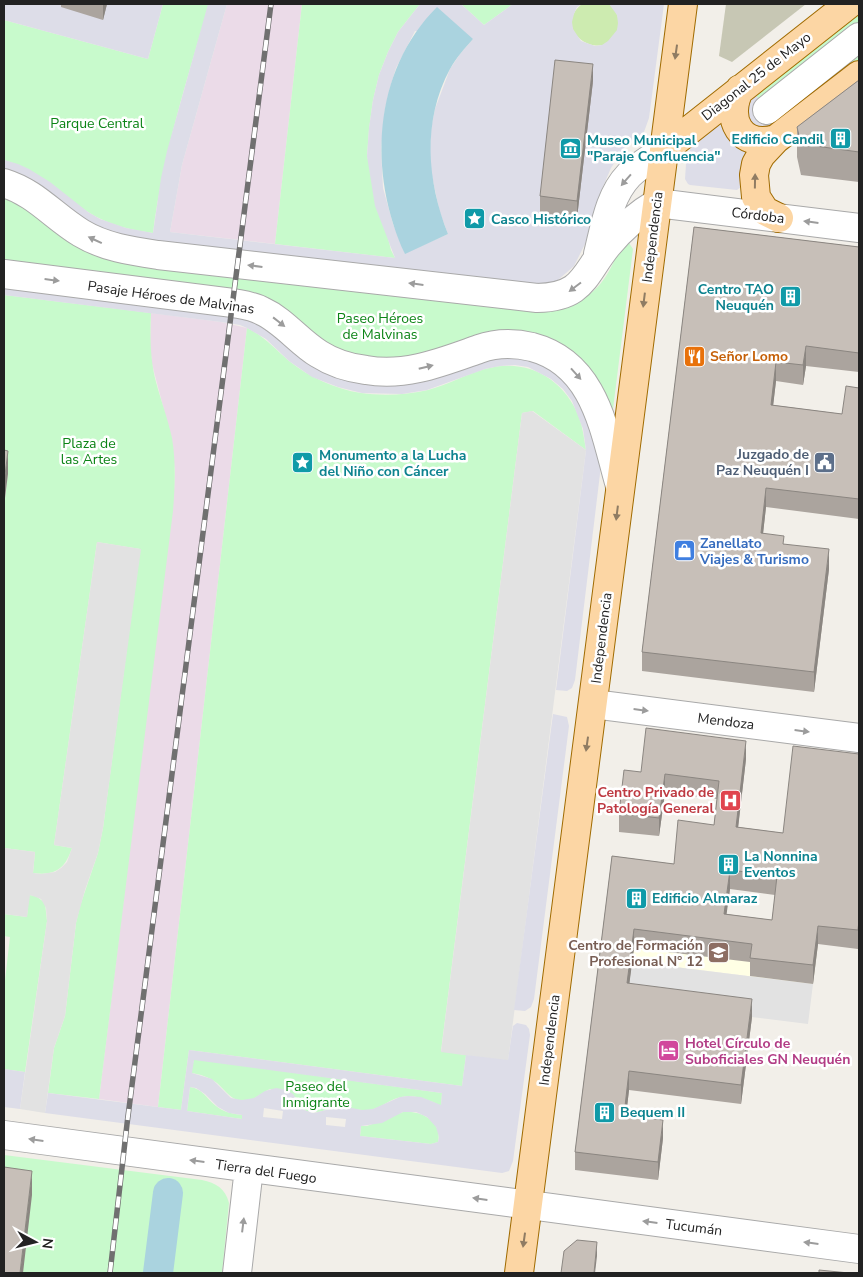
<svg xmlns="http://www.w3.org/2000/svg" width="863" height="1277" viewBox="0 0 863 1277" font-family="'Nunito Sans',sans-serif">
  <style>
    .industrial { fill: #ebdbe8 }
    .education { fill: #ffffe5 }
    .construction { fill: #c7c7b4 }
    .grass { fill: #cdebb0 }
    .park { fill: #c8facc }
    .parking { fill: #e2e2e2 }
    .plaza { fill: #dddde8; fill-rule: evenodd }
    .water { fill: #aad3df }
    .lines { fill: none; stroke-linecap: round; stroke-linejoin: round }
    .canal { stroke: #aad3df; stroke-width: 30 }
    .minor-casing { stroke: #a9a9a9; stroke-width: 30 }
    .major-casing { stroke: #a06b00; stroke-width: 30 }
    .minor { stroke: #fff; stroke-width: 28 }
    .major { stroke: #fcd6a4; stroke-width: 28 }
    .rail-casing { stroke: #707070; stroke-width: 5.5 }
    .rail { stroke: #fff; stroke-width: 4; stroke-dasharray: 11; stroke-linecap: butt }
    .wall { fill: #aba49e; fill-rule: evenodd }
    .shaded-wall { fill: #8b8681 }
    .building { fill: #c7bfb8; stroke: #8b8681; fill-rule: evenodd }
    .oneway { fill: #8f7c63 }
    .oneway2 { fill: #9c9c9c }
    .labels { text-anchor: middle; stroke-width: 5; stroke-linejoin: round; paint-order: stroke }
    .street-label { font-size: 14px; fill: #222; stroke: #fff }
    .park-label { font-size: 14px; fill: #0c8416; stroke: #fff }
    .culture-label { font-size: 14px; font-weight: bold; fill: #0d838f; stroke: #fff; text-anchor: start }
    .food-label { font-size: 14px; font-weight: bold; fill: #c56008; stroke: #fff; text-anchor: start }
    .service-label { font-size: 14px; font-weight: bold; fill: #4e5e75; stroke: #fff; text-anchor: end }
    .shop-label { font-size: 14px; font-weight: bold; fill: #366cbe; stroke: #fff; text-anchor: start }
    .health-label { font-size: 14px; font-weight: bold; fill: #be3a42; stroke: #fff; text-anchor: end }
    .education-label { font-size: 14px; font-weight: bold; fill: #785e54; stroke: #fff; text-anchor: end }
    .hotel-label { font-size: 14px; font-weight: bold; fill: #b23c85; stroke: #fff; text-anchor: start }
  </style>
  <rect width="100%" height="100%" fill="#f2efe9"/>
  <!-- industrial -->
  <path class="industrial" d="M227,4H302L275,244L170,232L182,165Z
    M151,313L221,322L247,328L158,1107L99,1099L174,491L175,471L171,437L152,364L150,346Z"/>
  <!-- education -->
  <path class="education" d="M625,921L818,944L813,984L620,960Z"/>
  <!-- construction -->
  <path class="construction" d="M726,4H806L732,62L719,56Z"/>
  <!-- grass -->
  <path class="grass" d="M582,4H609C616,10 620,18 618,28C607,68 548,31 582,4Z"/>
  <!-- park -->
  <path class="park" d="M163,4H209C187,80 163,154 153,233C131,230 108,225 88,212C56,192 42,171 4,160V20L148,59Z
    M302,4H420L398,32L388,52L379,75L373,100L369,129L367,156L391,250L395,258L275,244Z
    M461,4H513L484,25Z
    M859,11V63L779,126L754,93Z
    M4,194L54,226L572,305C601,291 609,274 621,245L629,243L633,249L611,425L585,370L440,354L375,363L316,341L4,265Z
    M4,295L151,313C150,336 150,359 156,382C161,401 168,419 172,438C176,462 175,486 173,511L99,1099L48,1093L54,1048L65,1016L76,923L80,906L98,853L103,828L140,549L97,542L54,845L72,848C65,869 55,876 33,873L35,852L4,848V506L8,474H4Z
    M247,328C264,336 275,349 289,361C309,377 335,389 361,393C382,396 407,395 428,390C448,385 466,374 485,369C526,357 564,378 579,417C583,428 584,439 586,450L533,411L522,413L441,1051L466,1055L462,1086L189,1050L181,1110L158,1107Z
    M29,895L36,896L45,903L47,921L25,1072L4,1069V989L10,937L4,936V914L27,917Z
    M194,1059L442,1093L441,1106C424,1097 408,1092 390,1101C383,1105 376,1109 369,1110C357,1111 345,1106 334,1108C323,1110 316,1115 304,1110L297,1098L270,1089C263,1092 257,1098 249,1100C233,1104 227,1092 217,1083C209,1077 200,1074 191,1073Z
    M190,1087C203,1089 206,1098 216,1106C223,1112 233,1114 242,1115V1119L187,1111Z
    M403,1112C420,1110 443,1121 438,1142L431,1144L360,1136L361,1126H367Z
    M4,1155L202,1180C216,1183 225,1188 229,1203L222,1273H4Z"/>
  <!-- parking -->
  <path class="parking" d="M532,411L586,450L508,1061L441,1052L522,413Z
    M97,542L141,549L103,828L98,853L85,890L76,923L65,1016L54,1048L45,1113L20,1109L47,921L46,908L41,899L30,895L27,917L4,914V848L35,852L33,873L41,874L55,872L61,868L67,862L72,848L54,845Z
    M602,958L813,984L808,1024L597,998Z"/>
  <!-- plaza -->
  <path class="plaza" d="M4,4H163L148,59L4,20Z
    M208,4H227L182,165L170,232L395,258L375,206L367,156L369,128L373,100L379,75L388,52L398,32L420,4H461L484,25L513,4H582L577,7L574,14L572,22L573,29L581,41L595,46L602,45L608,41L617,30L618,23L617,15L609,4H664L649,118L644,132L624,148L611,168L599,196L585,244L574,266L558,280L549,284L527,286L111,236L4,172V160L18,164L29,169L50,182L88,212L100,219L126,228L153,233L161,178L167,151ZM415,31L473,39L460,54L450,69L435,109L431,129L430,151L431,172L440,213L448,234L405,253L393,224L383,188L381,148L385,109L390,88L396,68Z
    M754,93L779,126L765,132L748,123L747,103Z
    M717,125L722,126L749,148L742,186L737,190L690,185L688,184L685,179L686,164L691,146L697,138Z
    M4,282L244,313L317,363L475,359L527,354L578,388L600,462V474L575,680L572,688L567,691L556,690L586,450L583,429L572,401L563,389L551,379L528,367L515,365L500,366L485,369L427,390L402,394L362,393L338,387L312,377L289,361L266,339L247,328L240,325L221,322L4,295Z
    M553,714L567,717L569,726L534,999L531,1007L525,1011L514,1010Z
    M517,1023L526,1025L529,1029L530,1035L513,1161L509,1171L502,1173L45,1113L48,1093L181,1110L189,1050L462,1086L466,1055L508,1060L512,1032L513,1026ZM194,1060L442,1093L441,1105L421,1097L408,1096L400,1097L373,1109L362,1110L342,1106L314,1113L304,1110L293,1094L287,1090L276,1088L265,1091L254,1098L242,1100L231,1098L212,1079L192,1073ZM190,1087L196,1088L205,1094L218,1107L229,1113L242,1115V1119L187,1111ZM264,1108L283,1111L282,1119L263,1117ZM403,1112H416L427,1117L436,1127L439,1137L438,1142L431,1144L360,1136L361,1126L382,1123ZM326,1117L346,1119L345,1127L326,1125Z
    M4,1069L25,1072L20,1109L4,1107Z"/>
  <!-- water -->
  <path class="water" d="M437,7L473,39C465,48 456,58 450,69C422,121 427,181 448,234L405,254C368,174 372,72 437,7Z"/>
  <g class="lines">
    <!-- canal -->
    <path class="canal" d="M158,1273L168,1193"/>
    <defs>
      <path id="minor" d="M767,110L859,37
        M4,183C36,193 53,216 81,233C104,247 131,251 158,255L537,298C583,297 583,276 607,246C621,229 638,214 657,203L859,228
        M598,254C605,226 609,196 629,175C639,165 652,158 664,150
        M4,274L233,303C243,305 253,306 262,311C284,321 299,342 319,354C333,363 349,368 366,370C406,377 442,362 479,349C496,343 515,343 532,347C596,364 604,431 620,486
        M593,704L859,738
        M4,1135L859,1249
        M237,1273L249,1168"/>
      <path id="major" d="M740,89C724,119 741,149 776,139
        M664,150L849,4
        M779,218L765,211L756,197L754,175L756,164L761,155L776,139L859,75
        M519,1273L683,4"/>
    </defs>
    <!-- minor casing -->
    <use href="#minor" class="minor-casing"/>
    <!-- major casing -->
    <use href="#major" class="major-casing"/>
    <!-- minor -->
    <use href="#minor" class="minor"/>
    <!-- major -->
    <use href="#major" class="major"/>
    <defs>
      <path id="rail" d="M110,1273L127,1124L271,4"/>
    </defs>
    <!-- rail casing -->
    <use href="#rail" class="rail-casing"/>
    <!-- rail -->
    <use href="#rail" class="rail"/>
  </g>
  <!-- wall -->
  <path class="wall" d="M61,4H107L103,20L61,7Z
    M859,80V182L801,175L797,157V127Z
    M593,81L577,218L540,213V196Z
    M694,227L859,247V372L806,366L803,385L776,381L773,405L842,414L859,388V519L766,507L763,533L829,569L814,692L642,671V652Z
    M859,754V939L858,949L818,944L813,984L750,976V962L634,948L629,984L752,1017L741,1104L629,1090L626,1115L663,1138L658,1180L575,1170V1152L612,856L674,864L714,825L717,799L665,793L659,836L619,832V813L641,772L746,759L738,827L783,833ZM730,889L775,895L772,920L726,914Z"/>
  <!-- shaded-wall -->
  <path class="shaded-wall" d="M103,4H107L103,20Z
    M593,64V81L577,218V201Z
    M806,346V366L803,385V365Z
    M776,362V381L771,424V405Z
    M8,451V474L4,506V483Z
    M766,488V507L761,552V533Z
    M829,549V569L814,692V672Z
    M746,741V759L736,846V827Z
    M665,774V793L659,836V818Z
    M730,870V889L724,933V914Z
    M859,920V939L858,949V930Z
    M818,926V944L813,984V965Z
    M634,929V948L627,1002V983Z
    M752,999V1017L741,1104V1085Z
    M629,1071V1090L624,1134V1115Z
    M663,1120V1138L658,1180V1162Z
    M32,1171V1195L23,1273H20Z
    M597,1242V1256L595,1273H594Z"/>
  <!-- building -->
  <path class="building" d="M555,60L593,64L577,201L540,196Z
    M859,80V152L801,144L797,127Z
    M694,227L859,247V353L806,346L803,365L776,362L771,405L842,414L846,386L859,388V499L766,488L761,533L784,536L783,544L829,549L814,672L642,652Z
    M4,450L8,451L4,483Z
    M646,728L746,741L736,827L783,833L793,746L859,754V920L858,930L818,926L813,965L750,958L752,944L634,929L627,983L752,999L741,1085L629,1071L624,1115L663,1120L658,1162L575,1152L612,856L674,864L678,820L714,825L719,781L665,774L659,818L619,813L624,770L641,772ZM730,870L777,876L772,920L724,914Z
    M4,1167L32,1171L20,1273H4Z
    M577,1240L597,1242L594,1273H561L564,1251Z
    M819,1270L849,1273H819Z"/>
  <!-- one-way arrows -->
  <defs><path id="oneway-solid" d="M-6-.8H1V-3.2L6.5 0L1 3.2V.8H-6Z" transform="scale(1.25)"/></defs>
  <g class="oneway">
    <use href="#oneway-solid" transform="translate(676 52) rotate(98)"/>
    <use href="#oneway-solid" transform="translate(755 181) rotate(-89)"/>
    <use href="#oneway-solid" transform="translate(644 300) rotate(97)"/>
    <use href="#oneway-solid" transform="translate(617 513) rotate(97)"/>
    <use href="#oneway-solid" transform="translate(587 744) rotate(98)"/>
    <use href="#oneway-solid" transform="translate(524 1240) rotate(98)"/>
  </g>
  <g class="oneway2">
    <use href="#oneway-solid" transform="translate(626 180) rotate(131)"/>
    <use href="#oneway-solid" transform="translate(811 222) rotate(-173)"/>
    <use href="#oneway-solid" transform="translate(95 240) rotate(-155)"/>
    <use href="#oneway-solid" transform="translate(255 266) rotate(-173)"/>
    <use href="#oneway-solid" transform="translate(52 280) rotate(7)"/>
    <use href="#oneway-solid" transform="translate(416 284) rotate(-173)"/>
    <use href="#oneway-solid" transform="translate(575 287) rotate(143)"/>
    <use href="#oneway-solid" transform="translate(279 322) rotate(38)"/>
    <use href="#oneway-solid" transform="translate(426 367) rotate(-14)"/>
    <use href="#oneway-solid" transform="translate(576 374) rotate(48)"/>
    <use href="#oneway-solid" transform="translate(641 710) rotate(7)"/>
    <use href="#oneway-solid" transform="translate(802 731) rotate(7)"/>
    <use href="#oneway-solid" transform="translate(36 1140) rotate(-172)"/>
    <use href="#oneway-solid" transform="translate(197 1161) rotate(-173)"/>
    <use href="#oneway-solid" transform="translate(480 1199) rotate(-172)"/>
    <use href="#oneway-solid" transform="translate(650 1222) rotate(-173)"/>
    <use href="#oneway-solid" transform="translate(243 1225) rotate(-83)"/>
    <use href="#oneway-solid" transform="translate(811 1243) rotate(-173)"/>
  </g>
  <!-- icons -->
  <defs>
    <symbol id="building-square" viewBox="-11 -11 22 22"><rect x="-9" y="-9" width="18" height="18" rx="4" fill="#0f9aa8" stroke="#fff"/><path d="M-4-6H4V6H1V3H-1V6H-4ZM-2.5-4.3h1.7v1.8h-1.7ZM.8-4.3h1.7v1.8H.8ZM-2.5-1h1.7V.8h-1.7ZM.8-1h1.7V.8H.8Z" fill="#fff"/></symbol>
    <symbol id="museum-square" viewBox="-11 -11 22 22"><rect x="-9" y="-9" width="18" height="18" rx="4" fill="#0f9aa8" stroke="#fff"/><path d="M0-6L6-3V-2H-6V-3ZM-5-1h2V3h-2ZM-1-1h2V3h-2ZM3-1h2V3H3ZM-6 4H6V6H-6Z" fill="#fff"/></symbol>
    <symbol id="sight-square" viewBox="-11 -11 22 22"><rect x="-9" y="-9" width="18" height="18" rx="4" fill="#0f9aa8" stroke="#fff"/><path d="M0-6L1.8-2.2L6-1.7L2.9 1.2L3.7 5.4L0 3.3L-3.7 5.4L-2.9 1.2L-6-1.7L-1.8-2.2Z" fill="#fff"/></symbol>
    <symbol id="restaurant-square" viewBox="-11 -11 22 22"><rect x="-9" y="-9" width="18" height="18" rx="4" fill="#e8710a" stroke="#fff"/><path d="M-5-6h1v4h1v-4h1v4h1v-4h1v5L-1.5 .5V6h-2V.5L-5-1ZM5-6V6H3V1.5H1.5Q1.5-4 5-6Z" fill="#fff"/></symbol>
    <symbol id="civic-square" viewBox="-11 -11 22 22"><rect x="-9" y="-9" width="18" height="18" rx="4" fill="#5c6f8a" stroke="#fff"/><path d="M-.6-6.5H3V-4.5H.6V-3L4-1V1h2V6H-6V1h2V-1L-.6-3ZM-1.2 2.5V6h2.4V2.5Z" fill="#fff"/></symbol>
    <symbol id="shop-square" viewBox="-11 -11 22 22"><rect x="-9" y="-9" width="18" height="18" rx="4" fill="#3f7fe0" stroke="#fff"/><path d="M-5-2.5h2.3a2.7 3.5 0 0 1 5.4 0H5L5.5 6h-11ZM-1.5-2.5h3a1.5 2.3 0 0 0-3 0Z" fill="#fff"/></symbol>
    <symbol id="hospital-square" viewBox="-11 -11 22 22"><rect x="-9" y="-9" width="18" height="18" rx="4" fill="#e0444e" stroke="#fff"/><path d="M-5-5h3v3.5h4V-5h3V5h-3V1.5h-4V5h-3Z" fill="#fff"/></symbol>
    <symbol id="university-square" viewBox="-11 -11 22 22"><rect x="-9" y="-9" width="18" height="18" rx="4" fill="#8d6e63" stroke="#fff"/><path d="M0-5L7-2L0 1L-7-2ZM-4 1L0 2.5L4 1V4Q0 6-4 4Z" fill="#fff"/></symbol>
    <symbol id="hotel-square" viewBox="-11 -11 22 22"><rect x="-9" y="-9" width="18" height="18" rx="4" fill="#d1479c" stroke="#fff"/><path d="M-6-4.5h1.5V1H6V5H4.5V3h-9V5H-6ZM-4 0a1.8 1.8 0 1 1 3.6 0ZM.5 0V-2.5h3Q6-2.5 6 0Z" fill="#fff"/></symbol>
  </defs>
  <g fill-rule="evenodd">
    <use href="#building-square" x="828" y="126" width="25" height="25"/>
    <use href="#museum-square" x="558" y="136" width="25" height="25"/>
    <use href="#sight-square" x="462" y="206" width="25" height="25"/>
    <use href="#building-square" x="778" y="284" width="25" height="25"/>
    <use href="#restaurant-square" x="682" y="344" width="25" height="25"/>
    <use href="#civic-square" x="812" y="450" width="25" height="25"/>
    <use href="#sight-square" x="290" y="450" width="25" height="25"/>
    <use href="#shop-square" x="672" y="538" width="25" height="25"/>
    <use href="#hospital-square" x="718" y="788" width="25" height="25"/>
    <use href="#building-square" x="716" y="852" width="25" height="25"/>
    <use href="#building-square" x="624" y="886" width="25" height="25"/>
    <use href="#university-square" x="706" y="940" width="25" height="25"/>
    <use href="#hotel-square" x="656" y="1038" width="25" height="25"/>
    <use href="#building-square" x="592" y="1100" width="25" height="25"/>
  </g>
  <g class="labels">
    <!-- street labels -->
    <g class="street-label">
      <text transform="translate(756 76) rotate(-38)" y="5">Diagonal 25 de Mayo</text>
      <text transform="translate(758 215) rotate(7)" y="5">Córdoba</text>
      <text transform="translate(652 237) rotate(-83)" y="5">Independencia</text>
      <text transform="translate(171 297) rotate(8)" y="5">Pasaje Héroes de Malvinas</text>
      <text transform="translate(601 638) rotate(-83)" y="5">Independencia</text>
      <text transform="translate(726 721) rotate(7)" y="5">Mendoza</text>
      <text transform="translate(549 1040) rotate(-83)" y="5">Independencia</text>
      <text transform="translate(266 1171) rotate(8)" y="5">Tierra del Fuego</text>
      <text transform="translate(694 1227) rotate(7)" y="5">Tucumán</text>
    </g>
    <!-- park labels -->
    <g class="park-label">
      <text x="97" y="128">Parque Central</text>
      <text x="380" y="323">Paseo Héroes<tspan x="380" dy="16">de Malvinas</tspan></text>
      <text x="89" y="448">Plaza de<tspan x="89" dy="16">las Artes</tspan></text>
      <text x="316" y="1091">Paseo del<tspan x="316" dy="16">Inmigrante</tspan></text>
    </g>
    <!-- culture labels -->
    <g class="culture-label">
      <text x="824" y="144" text-anchor="end">Edificio Candil</text>
      <text x="587" y="145">Museo Municipal<tspan x="587" dy="16">"Paraje Confluencia"</tspan></text>
      <text x="491" y="224">Casco Histórico</text>
      <text x="774" y="294" text-anchor="end">Centro TAO<tspan x="774" dy="16">Neuquén</tspan></text>
      <text x="319" y="460">Monumento a la Lucha<tspan x="319" dy="16">del Niño con Cáncer</tspan></text>
      <text x="744" y="861">La Nonnina<tspan x="744" dy="16">Eventos</tspan></text>
      <text x="652" y="903">Edificio Almaraz</text>
      <text x="620" y="1117">Bequem II</text>
    </g>
    <!-- food labels -->
    <g class="food-label">
      <text x="710" y="361">Señor Lomo</text>
    </g>
    <!-- service labels -->
    <g class="service-label">
      <text x="809" y="459">Juzgado de<tspan x="809" dy="16">Paz Neuquén I</tspan></text>
    </g>
    <!-- shop labels -->
    <g class="shop-label">
      <text x="700" y="548">Zanellato<tspan x="700" dy="16">Viajes &amp; Turismo</tspan></text>
    </g>
    <!-- health labels -->
    <g class="health-label">
      <text x="714" y="797">Centro Privado de<tspan x="714" dy="16">Patología General</tspan></text>
    </g>
    <!-- education labels -->
    <g class="education-label">
      <text x="703" y="950">Centro de Formación<tspan x="703" dy="16">Profesional N° 12</tspan></text>
    </g>
    <!-- hotel labels -->
    <g class="hotel-label">
      <text x="685" y="1048">Hotel Círculo de<tspan x="685" dy="16">Suboficiales GN Neuquén</tspan></text>
    </g>
  </g>
  <!-- border -->
  <rect width="863" height="1277" fill="none" stroke="#222222" stroke-width="10"/>
  <!-- north arrow -->
  <g transform="translate(35 1242) rotate(97)" stroke="#ffffff" stroke-width="4" paint-order="stroke">
  <path d="M0-4L9 19L0 12L-9 19Z" fill="#222222"/>
  <text y="-8" font-size="14" font-weight="bold" text-anchor="middle" fill="#222222">N</text>
  </g>
</svg>
